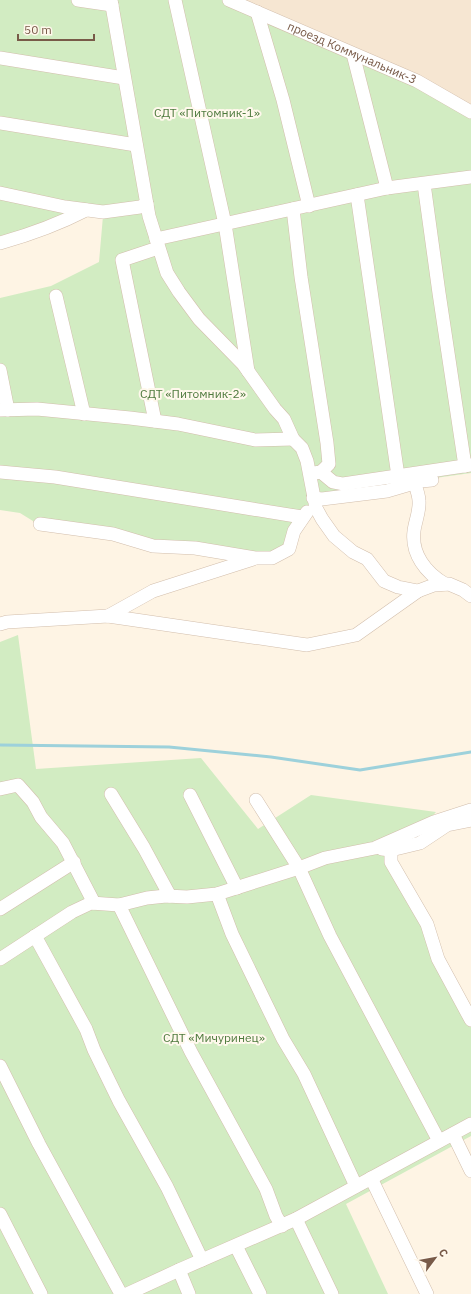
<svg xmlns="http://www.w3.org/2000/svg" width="471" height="1294" viewBox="0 0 471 1294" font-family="'IBM Plex Sans',sans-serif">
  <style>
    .residential { fill: #f6e6d2 }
    .green { fill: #d2ecc2 }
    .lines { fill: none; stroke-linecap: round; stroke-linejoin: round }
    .stream { stroke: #9dd1db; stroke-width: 3 }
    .minor-casing { stroke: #d2beac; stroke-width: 14 }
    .minor { stroke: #fff; stroke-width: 13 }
    .labels { text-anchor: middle; stroke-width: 4; stroke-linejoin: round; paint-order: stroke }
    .street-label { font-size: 12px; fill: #785a48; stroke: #fff8ec }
    .park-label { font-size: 12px; fill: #4d793c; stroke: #fff8ec }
  </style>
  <rect width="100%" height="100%" fill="#fef4e4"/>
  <!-- residential -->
  <path class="residential" d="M234,0H471V111Z"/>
  <!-- green -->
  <path class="green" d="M0,0H225L418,84L471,115V176L337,202L471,179V473L421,480L325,497L272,561L41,526L20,513L0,510V298L51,286L99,262L103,216L85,214L0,248Z
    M18,635L36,769L201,758L258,829L311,795L436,812L390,863L471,1006V1136L346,1204L388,1294H0V642Z"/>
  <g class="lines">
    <!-- stream -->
    <path class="stream" d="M0,745L169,747L271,757L360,770L471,752"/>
    <defs>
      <g id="minor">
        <path d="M78,0L112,5"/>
        <path d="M111,0L149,216L167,273L179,292L199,319L243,364L275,409L284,419L293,439L302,448L307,461L316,508L322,519L334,536L353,552L367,559L384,581L398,587L418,591L434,585L449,584L463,590L471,596"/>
        <path d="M175,0L225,224L248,371"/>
        <path id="s1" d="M229,0L417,81L471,112"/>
        <path d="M257,12L283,100L309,206"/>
        <path d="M353,54L387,188"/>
        <path d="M0,58L124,78"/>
        <path d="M0,123L136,145"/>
        <path d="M424,184L439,293L465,466"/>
        <path d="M0,193L65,207L103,212L140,207L147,204"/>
        <path d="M357,195L398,476"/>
        <path d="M293,209L301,277L327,443L329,464L321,472"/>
        <path d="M156,239L387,188L471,177"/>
        <path d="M0,243C32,234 57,225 86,210"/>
        <path d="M56,296L84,414"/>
        <path d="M0,370L8,410"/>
        <path d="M0,410L37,409L130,418L178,424L255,440L293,439"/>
        <path d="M155,421L122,260L158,248"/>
        <path d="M0,472L55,477L302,517"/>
        <path d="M314,473L321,472L333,482L343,484L471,465"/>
        <path d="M415,483C416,489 419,495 419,501C420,511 415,522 414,531C411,554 426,573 445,584"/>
        <path d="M313,498L322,499L387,491L421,481L432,480"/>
        <path d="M40,524L113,534L153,546L195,548L255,558H272L289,549L294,531L307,512"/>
        <path d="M108,616L153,591L253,559"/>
        <path d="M0,624L7,622L108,616L307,645L356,635L418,591"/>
        <path d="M0,789L18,785L33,802L41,817L63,843L94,903"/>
        <path d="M111,794L144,848L170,896"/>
        <path d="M190,795L237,888"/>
        <path d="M256,800L299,868L330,936L439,1141"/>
        <path d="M382,849L391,850L420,843L447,825L471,820"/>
        <path d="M391,850V862L427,924L438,959L471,1020"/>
        <path d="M217,894L232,934L283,1039L304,1074L356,1186"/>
        <path d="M119,905L191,1052L266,1189L276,1216L282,1226"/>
        <path d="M0,909L74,862"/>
        <path d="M35,936L86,1029L94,1050L119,1101L167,1187L202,1260"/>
        <path d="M0,959L72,912L91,903L119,905L147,898L166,896L187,897L217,894L299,868L325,858L375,848L434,822L471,810"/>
        <path d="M0,1066L39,1144L121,1294"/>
        <path d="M453,1134L471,1171"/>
        <path d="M371,1178L427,1294"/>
        <path d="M0,1214L41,1294"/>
        <path d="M296,1219L332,1294"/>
        <path d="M236,1246L260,1294"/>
        <path d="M179,1270L189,1294"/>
        <path d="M127,1294L179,1270L296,1219L471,1124"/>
      </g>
    </defs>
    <!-- minor casing -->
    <use href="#minor" class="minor-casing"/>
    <!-- minor -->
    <use href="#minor" class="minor"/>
  </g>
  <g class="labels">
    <!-- street labels -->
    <g class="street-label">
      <text dy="4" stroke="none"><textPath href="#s1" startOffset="134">проезд Коммунальник-3</textPath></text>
    </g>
    <!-- park labels -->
    <g class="park-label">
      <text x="207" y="117">СДТ «Питомник-1»</text>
      <text x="193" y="398">СДТ «Питомник-2»</text>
      <text x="214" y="1042">СДТ «Мичуринец»</text>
    </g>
  </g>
  <!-- north arrow -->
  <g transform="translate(435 1258) rotate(58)" stroke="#fff8ec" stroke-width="3" paint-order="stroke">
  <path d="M0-3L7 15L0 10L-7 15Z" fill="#785a48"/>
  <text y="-6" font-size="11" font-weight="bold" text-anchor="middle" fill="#785a48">С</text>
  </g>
  <!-- scale -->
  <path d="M18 34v6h76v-6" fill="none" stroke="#785a48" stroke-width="2"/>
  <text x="24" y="34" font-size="12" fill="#785a48" stroke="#fff8ec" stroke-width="3" paint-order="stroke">50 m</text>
</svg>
